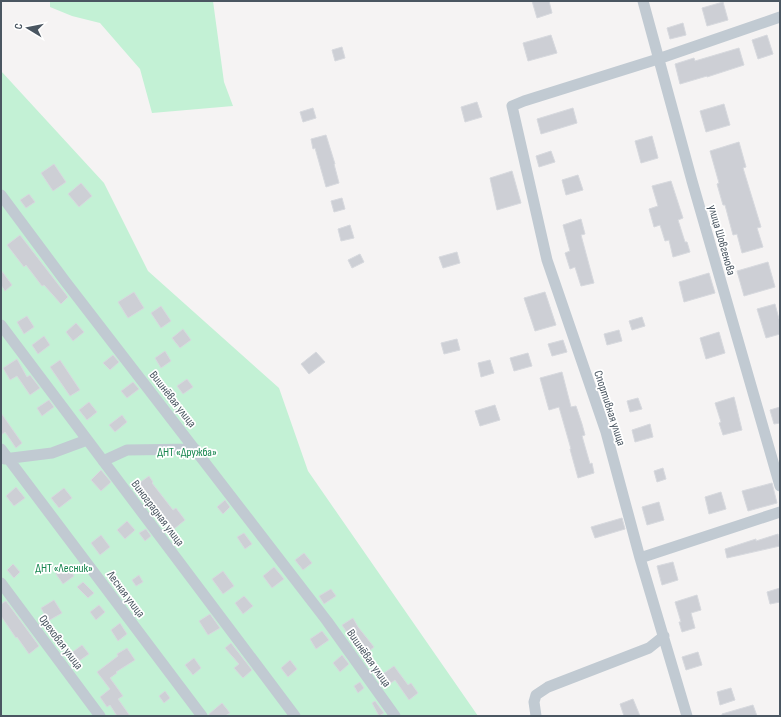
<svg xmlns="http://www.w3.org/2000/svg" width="781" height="717" viewBox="0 0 781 717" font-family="'Sofia Sans Condensed',sans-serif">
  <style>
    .green { fill: #c3f1d5 }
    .building { fill: #cdcfd5; stroke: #d7d9de }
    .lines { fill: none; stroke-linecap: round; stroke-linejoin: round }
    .minor { stroke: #c1cad2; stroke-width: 11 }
    .labels { text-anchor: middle; stroke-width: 3.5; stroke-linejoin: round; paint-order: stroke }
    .street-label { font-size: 12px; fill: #4a5661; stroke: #fff }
    .park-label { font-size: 12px; fill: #17864f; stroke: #fff }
  </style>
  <rect width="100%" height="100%" fill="#f5f3f3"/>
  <!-- green -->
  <path class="green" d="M50,1H213L224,82L233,106L152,113L140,69L100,23L72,16L50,7Z
    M1,71L104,183L148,271L279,388L308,471L478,716H1Z"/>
  <!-- building -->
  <path class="building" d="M532,1H549L552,13L537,18Z
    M723,2L728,20L707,26L702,8Z
    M683,23L686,35L670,39L667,28Z
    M551,35L557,53L528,61L523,43Z
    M767,35L773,54L758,59L752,40Z
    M342,47L345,58L335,61L332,50Z
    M739,48L744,65L707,77V76L680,84L675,64L694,58L695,61Z
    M477,102L482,117L465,122L461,107Z
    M724,104L730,125L706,132L700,111Z
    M313,108L316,118L303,122L300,112Z
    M573,108L577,123L541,134L537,119Z
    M326,135L335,164H334L339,183L326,187L315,148L313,149L311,139Z
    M652,136L658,158L641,163L635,141Z
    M739,142L746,167L743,168L761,227L757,228L763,247L742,253L737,234L733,235L725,205H723L717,184L719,183L710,151Z
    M551,151L555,162L539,167L536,156Z
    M54,164L66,182L53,191L41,173Z
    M512,171L521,203L497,210L490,178Z
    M578,175L583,190L566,195L562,180Z
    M671,181L683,218L678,220L685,242H687L690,252L673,257L669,240L665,241L660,225L654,227L649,209L658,206L652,186Z
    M81,183L92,196L79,207L68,194Z
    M29,194L35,202L26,208L20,200Z
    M342,198L345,209L334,212L331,201Z
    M581,219L585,234L581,235L594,283L581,286L575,267L570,269L565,253L570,251L563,225Z
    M350,225L354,238L341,241L338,229Z
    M20,235L68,297L61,304L44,285L42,286L26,265L24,267L7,245Z
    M457,252L460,263L443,268L439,257Z
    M360,254L364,262L352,268L348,260Z
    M768,262L775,287L744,296L737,271Z
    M1,270L12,285L5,291L1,285Z
    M709,273L715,293L684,302L679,282Z
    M134,292L144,308L128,318L118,302Z
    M545,292L556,325L535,331L524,298Z
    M775,304L779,319H780V334L766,338L757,309Z
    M161,306L171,321L161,328L151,313Z
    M27,316L34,327L24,334L17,322Z
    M642,317L645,326L632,330L629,321Z
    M76,323L84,332L73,341L66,332Z
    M183,329L191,340L180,348L172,338Z
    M619,330L622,341L607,345L604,334Z
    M719,332L725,353L706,359L700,338Z
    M44,336L50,345L38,354L32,345Z
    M457,339L460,350L444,354L441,343Z
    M563,340L567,352L552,356L548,344Z
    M165,351L171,361L161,368L155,358Z
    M316,352L325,362L309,374L301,364Z
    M528,353L532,366L514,371L510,358Z
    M113,355L119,362L110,370L103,363Z
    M17,359L27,377L30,375L40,388L30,395L17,376L10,380L3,368Z
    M60,360L80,390L70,396L50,367Z
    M490,360L494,373L481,377L478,363Z
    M562,372L571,407L576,406L582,424L585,435L582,436L590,464L592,463L594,473L578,478L570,449H571L559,407L549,410L540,378Z
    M187,379L193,387L183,394L177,386Z
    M133,382L139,389L127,398L121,391Z
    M734,397L742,430L723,435L719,423L721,422L715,403Z
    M638,398L642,409L630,412L627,401Z
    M49,400L54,407L42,416L37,408Z
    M89,402L97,412L87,420L79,410Z
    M495,405L500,420L480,426L475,411Z
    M780,407V423L774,424L770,410Z
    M1,413L22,443L16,448L5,432L1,435Z
    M122,415L127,422L115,432L109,425Z
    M650,424L653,437L635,442L632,430Z
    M663,468L666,479L657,482L654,471Z
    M101,470L111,482L101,491L91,480Z
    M149,476L153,482L152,483L173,510L176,508L185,520L174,529L159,510L156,512L147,500L149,499L138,484Z
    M772,483L777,503L748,511L742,491Z
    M16,487L25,498L14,506L6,496Z
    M64,488L72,498L59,508L51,498Z
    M721,492L726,509L709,514L705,497Z
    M225,500L230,507L223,514L217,507Z
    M659,502L664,520L647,525L642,507Z
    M622,518L625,529L595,538L591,527Z
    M127,521L135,530L125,539L117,530Z
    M146,529L151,536L145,541L139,533Z
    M244,533L252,544L245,549L237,537Z
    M778,534L780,546L727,558L725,549L756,539V541Z
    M101,535L110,547L100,555L91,543Z
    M304,553L312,563L303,570L295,560Z
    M673,562L678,580L662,585L657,566Z
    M13,564L20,572L14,578L7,570Z
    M67,566L74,576L63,584L56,574Z
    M274,567L284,579L272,588L263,576Z
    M223,571L234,586L223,594L212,579Z
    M139,575L143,582L136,586L132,580Z
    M83,582L94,593L88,598L77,587Z
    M780,588V602L770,604L767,592Z
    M331,589L336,596L324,604L319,596Z
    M697,595L701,610L691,613L695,628L682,632L679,622H681L675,602Z
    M244,596L253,606L243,614L235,603Z
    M54,600L62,613L48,621L41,608Z
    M6,601L39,646L29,654L17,637L16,638L1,616V604Z
    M99,605L105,612L96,620L90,612Z
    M210,614L220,628L208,635L199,621Z
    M353,618L358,627L374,647L365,654L348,634L342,625Z
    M120,623L127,634L118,641L111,630Z
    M322,631L329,640L316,649L310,639Z
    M231,643L252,670L243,678L234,668L239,664L225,648Z
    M82,645L89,654L76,663L70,654Z
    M127,648L135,660L116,672L117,673L110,678L123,696L118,699L130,716H117L110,705L107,707L100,697L110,689L97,672L118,656L117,654Z
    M698,652L702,665L686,670L682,657Z
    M342,655L349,664L340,672L333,663Z
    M194,658L201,668L193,675L185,665Z
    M290,660L297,669L288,677L281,668Z
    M394,666L408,685L411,683L418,693L409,700L395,680L387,686L380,676Z
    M360,682L364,688L358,693L354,686Z
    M731,688L735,700L720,705L717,692Z
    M165,691L170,698L164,703L159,696Z
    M633,699L640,716H624L620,704Z
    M375,701L384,713L379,716L372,703Z
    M222,703L230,713L225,716H209V714Z
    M753,705L757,716H722V714Z"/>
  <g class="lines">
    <!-- minor -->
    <path class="minor" d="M643,1L692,181L780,486
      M1,195L65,281L327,621L395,716
      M1,325L295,716
      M1,449L202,716
      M4,459L52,453L87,440
      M103,461L127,450L195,449
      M640,558L780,512
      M1,583L100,716
      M536,716L534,702L536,695L548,687L649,648L664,636
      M687,716L640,558L606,432L547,260L512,106L524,101L658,59L780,17"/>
  </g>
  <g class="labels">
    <!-- street labels -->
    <g class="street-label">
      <text transform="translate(722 240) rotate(74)" y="4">улица Шовгенова</text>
      <text transform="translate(173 399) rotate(52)" y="4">Вишнёвая улица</text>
      <text transform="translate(610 408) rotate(72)" y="4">Спортивная улица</text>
      <text transform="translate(158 513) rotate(53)" y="4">Виноградная улица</text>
      <text transform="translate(126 594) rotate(53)" y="4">Лесная улица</text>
      <text transform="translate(61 642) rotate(53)" y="4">Ореховая улица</text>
      <text transform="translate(369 658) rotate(55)" y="4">Вишнёвая улица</text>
    </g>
    <!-- park labels -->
    <g class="park-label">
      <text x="187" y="456">ДНТ «Дружба»</text>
      <text x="64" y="572">ДНТ «Лесник»</text>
    </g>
  </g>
  <!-- border -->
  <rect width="781" height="717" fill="none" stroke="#4a5661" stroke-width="4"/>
  <!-- north arrow -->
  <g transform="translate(28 28) rotate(280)" stroke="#ffffff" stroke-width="3" paint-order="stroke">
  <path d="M0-3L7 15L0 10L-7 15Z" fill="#4a5661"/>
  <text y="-6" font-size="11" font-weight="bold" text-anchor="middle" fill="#4a5661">С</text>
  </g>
</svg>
